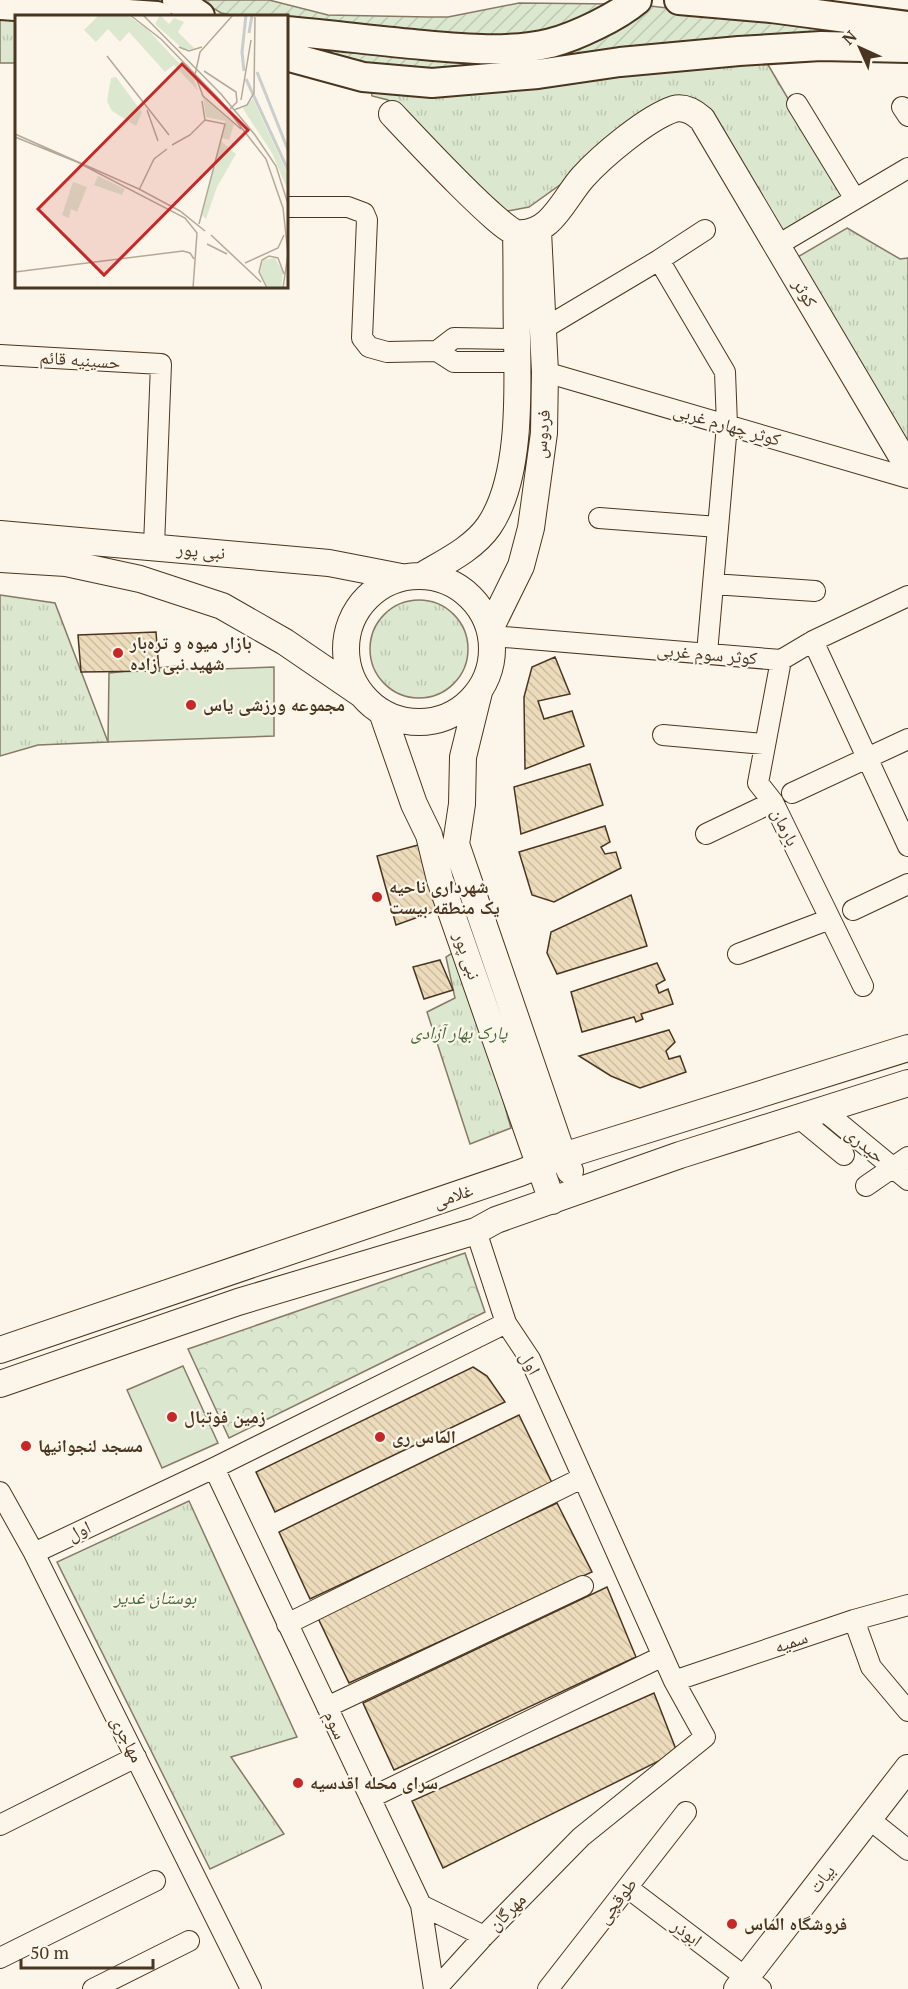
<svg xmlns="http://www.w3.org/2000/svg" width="908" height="1989" viewBox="0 0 908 1989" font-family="'PT Serif','Noto Naskh Arabic',serif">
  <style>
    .grass { fill: url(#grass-tufts); stroke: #887966; stroke-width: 1.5 }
    .forest { fill: url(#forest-crowns); stroke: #887966; stroke-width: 1.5 }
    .garden { fill: url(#garden-furrows); stroke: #887966; stroke-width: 1.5 }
    .pitch { fill: #dce7d0; stroke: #887966; stroke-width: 1.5 }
    .building { fill: url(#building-back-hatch); stroke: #4a3520; stroke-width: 1.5 }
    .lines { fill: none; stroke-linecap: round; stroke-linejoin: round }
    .minor-casing { stroke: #4a3520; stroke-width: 22 }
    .major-casing { stroke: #4a3520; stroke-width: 28 }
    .highway-casing { stroke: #4a3520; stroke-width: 32 }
    .minor { stroke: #fbf6e9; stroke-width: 20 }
    .major { stroke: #fbf6e9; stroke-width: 26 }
    .highway { stroke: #fbf6e9; stroke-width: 28 }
    .poi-dot { fill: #c62828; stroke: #fbf6e9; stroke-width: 2 }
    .labels { text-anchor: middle; stroke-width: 4.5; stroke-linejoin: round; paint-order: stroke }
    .street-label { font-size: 18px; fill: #4a3520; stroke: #fbf6e9 }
    .poi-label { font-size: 18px; font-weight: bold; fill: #4a3520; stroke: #fbf6e9; text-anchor: start }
    .park-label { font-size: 18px; font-style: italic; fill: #436837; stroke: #fbf6e9 }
    .inset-river { fill: none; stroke: #c9cecd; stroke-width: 3 }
    .inset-road { fill: none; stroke: #b4a999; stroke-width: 1.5 }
    .view { fill: #c62828; fill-opacity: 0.15; stroke: #c62828; stroke-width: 3 }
    .inset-edge { fill: none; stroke: #4a3520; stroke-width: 3 }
  </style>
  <defs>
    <pattern id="grass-tufts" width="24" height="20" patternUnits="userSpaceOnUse" patternTransform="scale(1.5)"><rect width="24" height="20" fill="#dce7d0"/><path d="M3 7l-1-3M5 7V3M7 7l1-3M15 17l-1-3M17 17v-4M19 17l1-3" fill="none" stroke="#bec7b2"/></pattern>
    <pattern id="forest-crowns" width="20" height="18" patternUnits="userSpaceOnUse" patternTransform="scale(1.5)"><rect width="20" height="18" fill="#dce7d0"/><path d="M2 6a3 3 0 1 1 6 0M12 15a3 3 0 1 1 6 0" fill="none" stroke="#bec7b2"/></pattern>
    <pattern id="garden-furrows" width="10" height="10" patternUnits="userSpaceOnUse" patternTransform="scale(1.5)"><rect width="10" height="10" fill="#dce7d0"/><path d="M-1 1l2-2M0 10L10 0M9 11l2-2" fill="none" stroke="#bec7b2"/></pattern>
    <pattern id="building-back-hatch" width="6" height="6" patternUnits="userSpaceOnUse" patternTransform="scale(1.5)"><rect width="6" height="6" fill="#ecdcbc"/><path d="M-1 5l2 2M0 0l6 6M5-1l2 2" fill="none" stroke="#ccbda1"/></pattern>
  </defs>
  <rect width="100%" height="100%" fill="#fbf6e9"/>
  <!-- grass -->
  <path class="grass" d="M0,12L16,16V63H0Z
    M764,58L845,195L779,233L676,102L529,207L502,212L388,100L372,96L371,89Z
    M847,228L900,259L908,258V447L796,258Z
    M0,595L55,603L108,742L38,745L0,756Z
    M370 649a49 49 0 1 1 98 0a49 49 0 1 1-98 0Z
    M460,948L511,1128L470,1144L427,1012L455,998L446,957Z
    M189,1501L297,1737L231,1757L284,1834L210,1869L57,1562Z"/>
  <!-- forest -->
  <path class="forest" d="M465,1253L485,1312L229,1438L188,1349Z"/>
  <!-- garden -->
  <path class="garden" d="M200,0H269L328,15L428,17H448L519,3L615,4L521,42L287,26L286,16H236L221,13Z
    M642,5L862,31L453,73L327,59L287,38L466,56Z"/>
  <!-- pitch -->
  <path class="pitch" d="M176,666L190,670L274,667V736L108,742L109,673Z
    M183,1366L218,1443L162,1468L127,1390Z"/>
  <!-- building -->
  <path class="building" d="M156,632L159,671L81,672L78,635Z
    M555,657L570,694L538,701L544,719L572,711L584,746L525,769L524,697L532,667Z
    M590,764L603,805L521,834L514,787Z
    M605,826L610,842L601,847L605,854L616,852L621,868L554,902L532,895L519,852Z
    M422,844L438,910L396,925L377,856Z
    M631,895L647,946L557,974L547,953L551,932Z
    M440,960L453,990L424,999L413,967Z
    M657,963L665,980L656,985L659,993L668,989L673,1004L641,1014L643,1019L636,1022L634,1017L582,1032L571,992Z
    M669,1030L675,1042L666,1051L669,1059L680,1056L686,1072L640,1088L611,1076L579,1056Z
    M473,1367L487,1376L505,1402L275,1512L256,1472Z
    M519,1415L553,1485L310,1599L279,1532Z
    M557,1503L592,1572L349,1683L317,1616Z
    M607,1587L636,1657L394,1770L363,1703Z
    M654,1693L677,1752L443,1868L412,1801Z"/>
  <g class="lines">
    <defs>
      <path id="minor" d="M797,104L855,199
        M902,107L908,116
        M286,207H348L364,213L367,220L362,338L369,347L387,352L437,351L454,362H518
        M776,246L908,168
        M659,260L725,372L727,425L707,653
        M543,329L659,260L705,230
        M437,351L454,338L517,339
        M0,355L161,364L154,546
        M545,372L908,478
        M599,518L718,527
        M713,584L815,591
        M492,636L781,660L813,641L908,596
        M813,641L908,846
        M781,660L758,783L773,802L863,986
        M663,735L764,744
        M792,793L908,739
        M706,834L773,802
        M853,910L908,884
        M738,954L830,919
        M822,1109L908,1180
        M798,1117L844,1155
        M866,1186L908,1157
        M214,1468L421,1905L434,1989
        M0,1492L34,1553L251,1989
        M34,1553L214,1468L506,1323
        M854,1620L871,1667L908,1711
        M287,1624L582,1478
        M674,1681L854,1620L908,1605
        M327,1707L583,1586
        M370,1798L663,1656
        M869,1819L908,1850
        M0,1825L136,1757
        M628,1888L761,1989
        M421,1905L484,1936
        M0,1958L155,1881
        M93,1989L189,1941
        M436,1989L484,1936L581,1837L705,1737L674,1681L530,1359L506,1323L476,1231
        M548,1989L686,1812"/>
      <path id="major" d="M392,114C409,132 501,231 517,233C551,236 564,198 583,177C602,156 647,118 674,109C685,106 694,112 702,119L908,467
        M0,534L329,563L401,577
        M0,559L66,563L140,579L222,606L285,642L361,694
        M423,575C445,562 474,548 489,526C521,479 518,394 517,338C516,303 517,268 516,233
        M346 649a73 73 0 1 1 146 0a73 73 0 1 1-146 0Z
        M490,629L521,566L531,528L544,433L545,372L538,231
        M479,692L463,757L462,804L456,844L563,1156L570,1171
        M382,712L414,804L429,835L440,880L552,1201
        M0,1350L520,1173L563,1156L908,1048
        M0,1384L238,1302L476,1231L496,1220L680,1155L908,1083
        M737,1989L908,1768"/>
      <path id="highway" d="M177,0L200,16
        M679,0L771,8L908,26
        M0,5L157,16
        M286,31C332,35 378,41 423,45C466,49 510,53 551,43C577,36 617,17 637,0
        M286,56L363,77L432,83L538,74L620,62L739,51L821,46L908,48"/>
    </defs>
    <!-- minor casing -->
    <use href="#minor" class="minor-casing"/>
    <!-- major casing -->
    <use href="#major" class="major-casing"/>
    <!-- highway casing -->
    <use href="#highway" class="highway-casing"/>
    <!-- minor -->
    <use href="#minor" class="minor"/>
    <!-- major -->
    <use href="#major" class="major"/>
    <!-- highway -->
    <use href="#highway" class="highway"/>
  </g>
  <!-- markers -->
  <g class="poi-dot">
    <circle cx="118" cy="653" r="6"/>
    <circle cx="191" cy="705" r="6"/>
    <circle cx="377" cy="897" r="6"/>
    <circle cx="172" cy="1417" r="6"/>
    <circle cx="380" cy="1437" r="6"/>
    <circle cx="26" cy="1446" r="6"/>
    <circle cx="298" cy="1783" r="6"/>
    <circle cx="732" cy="1924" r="6"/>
  </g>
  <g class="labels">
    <!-- street labels -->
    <g class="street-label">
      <text transform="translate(805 293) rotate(59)" y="6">کوثر</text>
      <text transform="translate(80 360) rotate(4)" y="6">حسینیه قائم</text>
      <text transform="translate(727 425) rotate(16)" y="6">کوثر چهارم غربی</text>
      <text transform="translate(542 434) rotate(-85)" y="6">فردوس</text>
      <text transform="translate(201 551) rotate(5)" y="6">نبی پور</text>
      <text transform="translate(707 654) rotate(5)" y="6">کوثر سوم غربی</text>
      <text transform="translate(785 827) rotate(64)" y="6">بارمان</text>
      <text transform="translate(467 956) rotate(71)" y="6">نبی پور</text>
      <text transform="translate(865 1145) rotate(40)" y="6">حیدری</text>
      <text transform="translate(453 1196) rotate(-19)" y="6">غلامی</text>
      <text transform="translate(530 1363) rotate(62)" y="6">اول</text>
      <text transform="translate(79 1531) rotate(-25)" y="6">اول</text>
      <text transform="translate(791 1642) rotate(-19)" y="6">سمیه</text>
      <text transform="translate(335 1725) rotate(65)" y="6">سوم</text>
      <text transform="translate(127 1739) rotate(63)" y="6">مهاجری</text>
      <text transform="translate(822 1879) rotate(-52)" y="6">بیات</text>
      <text transform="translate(617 1901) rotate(-52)" y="6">طوقچی</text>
      <text transform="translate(507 1912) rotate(-45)" y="6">مهرگان</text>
      <text transform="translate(687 1933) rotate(37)" y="6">ابوذر</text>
    </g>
    <!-- poi labels -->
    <g class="poi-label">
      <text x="130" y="649">بازار میوه و تره‌بار<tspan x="130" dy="21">شهید نبی زاده</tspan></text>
      <text x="203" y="711">مجموعه ورزشی یاس</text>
      <text x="389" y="893">شهرداری ناحیه<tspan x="389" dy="21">یک منطقه بیست</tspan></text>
      <text x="184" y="1423">زمین فوتبال</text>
      <text x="392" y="1443">الماس ری</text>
      <text x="38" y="1452">مسجد لنجوانیها</text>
      <text x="310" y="1789">سرای محله اقدسیه</text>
      <text x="744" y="1930">فروشگاه الماس</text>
    </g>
    <!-- park labels -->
    <g class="park-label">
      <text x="459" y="1039">پارک بهار آزادی</text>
      <text x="155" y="1604">بوستان غدیر</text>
    </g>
  </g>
  <!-- overview -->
  <g transform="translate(15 15)">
    <rect width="273" height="273" fill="#fbf6e9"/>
    <path d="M84,0H112L132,14L179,64L183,76L159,50L150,57L114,17L105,27L93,14L81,27L69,15ZM145,0L154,9L159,3L169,7L163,17L181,35L168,34L140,9ZM101,62L127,97L121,111L97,96L92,86L96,63ZM188,82L219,109L214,125L207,123L210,106L191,102ZM206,126L221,139L202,172L191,204L187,200ZM58,167L72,172L62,197L56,194L54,203L47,200ZM260,243L268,257L266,273H253L245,258L248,245Z" fill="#dce7d0"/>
    <path d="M83,161L110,174L107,180L79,170Z" fill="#dce7d0"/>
    <path d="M238,84L273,160V176L257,138L230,97L228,93Z" fill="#dce7d0"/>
    <path class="inset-river" d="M234,18L237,0M229,56L227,37L231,0M242,57L273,135M231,64L273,155"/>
    <path class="inset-road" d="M115,0L146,24L205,85L251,144L268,193L273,239L268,273M128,0L206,79L240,120L261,151L273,189M218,0L185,37L180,60L188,81L226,114M164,32L174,36L187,32M92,41L154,120M189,56L221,77L222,87L215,94M226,85L236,25M187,86L190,105M132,95L143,126M219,95L232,90L239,78L240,2M0,119L124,174L165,196L190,216M0,122L62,147L170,203L182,218L178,273M157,130L175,120L190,105M124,175L139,144L152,134M184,209L210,109L190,105M196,220L246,267M192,229L212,239M230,248L263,233L269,220M0,257L168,236L175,238L179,244M252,273L244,257L247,245L254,241L263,243L269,259"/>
    <path class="view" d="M167,49L233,115L89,260L23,194Z"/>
    <rect width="273" height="273" class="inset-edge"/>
  </g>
  <!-- north arrow -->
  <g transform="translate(860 48) rotate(315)" stroke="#fbf6e9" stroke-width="4.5" paint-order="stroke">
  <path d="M0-4.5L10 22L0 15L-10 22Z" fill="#4a3520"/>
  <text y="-9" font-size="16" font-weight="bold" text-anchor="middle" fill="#4a3520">N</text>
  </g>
  <!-- scale -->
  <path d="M21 1959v9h132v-9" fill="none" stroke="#4a3520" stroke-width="3"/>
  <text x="30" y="1959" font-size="18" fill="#4a3520" stroke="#fbf6e9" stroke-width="4.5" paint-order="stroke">50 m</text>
</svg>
